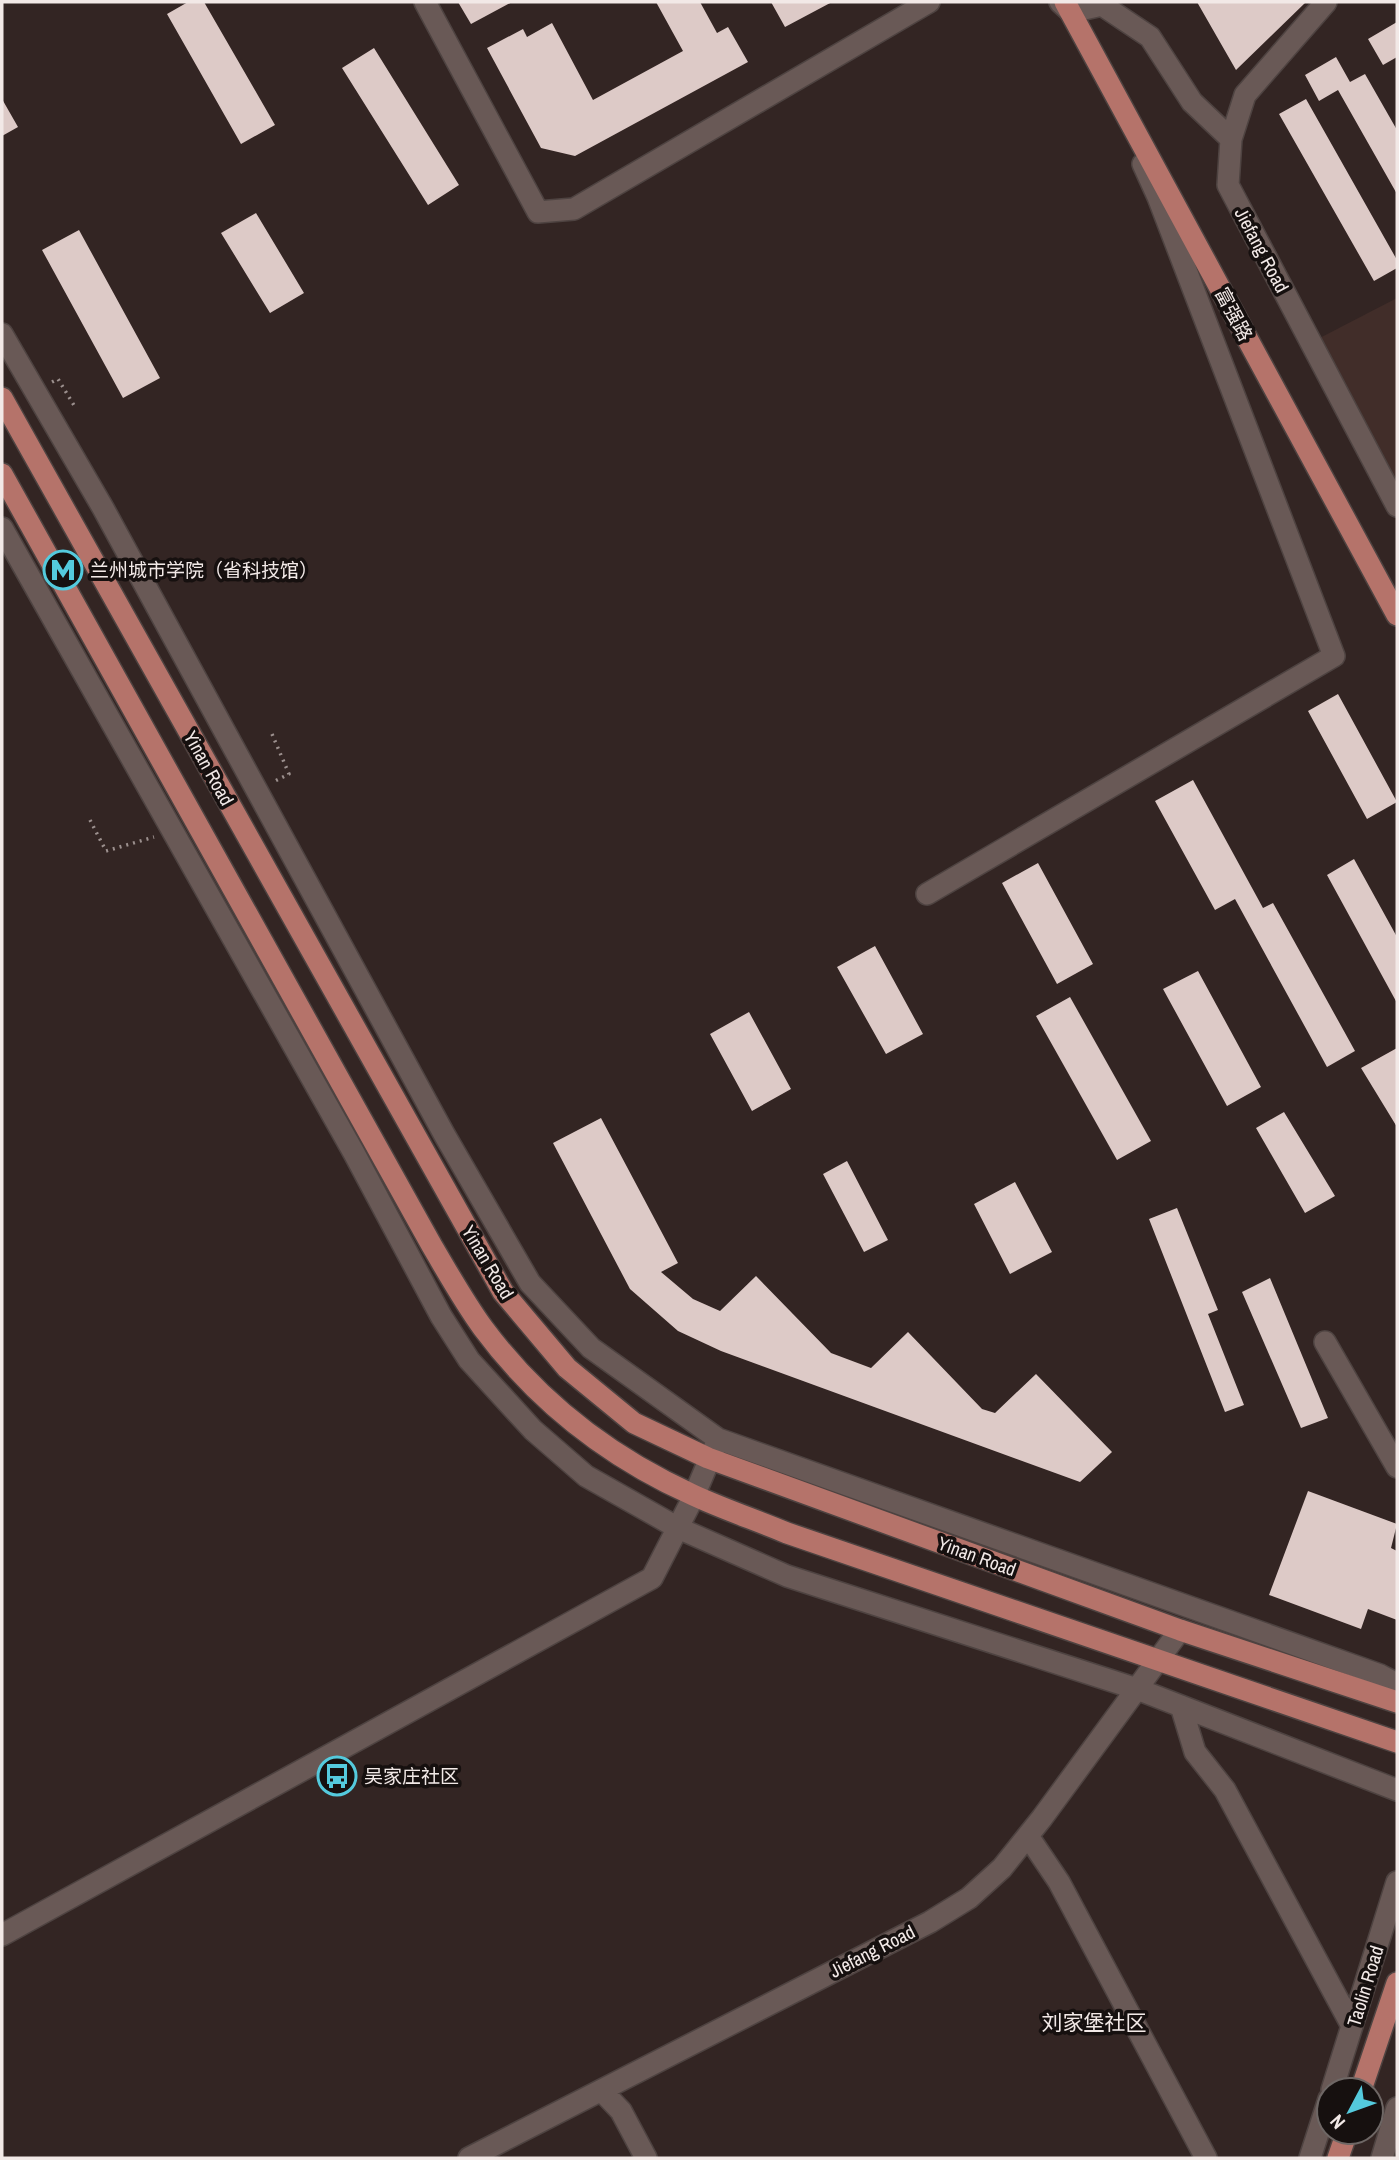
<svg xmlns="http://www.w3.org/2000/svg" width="1399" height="2160" viewBox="0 0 1399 2160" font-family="'Archivo Narrow','Noto Sans SC',sans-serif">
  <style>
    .built { fill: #412d29 }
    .building { fill: #ddcac7 }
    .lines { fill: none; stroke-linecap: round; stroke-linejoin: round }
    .minor-casing { stroke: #4e4341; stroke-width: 24 }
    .major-casing { stroke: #4e4341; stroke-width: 24 }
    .path { stroke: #9c908e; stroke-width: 3.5; stroke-dasharray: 2 5; stroke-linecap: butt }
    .minor { stroke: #695956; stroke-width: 21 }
    .major { stroke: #b5736a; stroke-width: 21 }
    .labels { text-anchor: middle; stroke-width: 7; stroke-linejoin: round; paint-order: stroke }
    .street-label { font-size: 19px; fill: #f2e9e7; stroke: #16100f }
    .poi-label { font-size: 19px; fill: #f2e9e7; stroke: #16100f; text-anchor: start }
    .neighbourhood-label { font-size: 21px; fill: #f2e9e7; stroke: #16100f }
  </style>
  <rect width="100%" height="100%" fill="#332523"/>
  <!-- built -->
  <path class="built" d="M1397,298V507L1312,342Z"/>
  <!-- building -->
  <path class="building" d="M188,2H204L275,125L241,144L167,14Z
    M458,2H512L471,24Z
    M656,2H700L717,33L728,27L748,62L575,156L541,148L487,48L523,29L527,37L552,23L593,100L683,51Z
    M771,2H832L785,27Z
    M1197,2H1306L1236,70Z
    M1397,22V57L1383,65L1368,39Z
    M374,48L459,185L428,205L342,68Z
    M1336,57L1350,82L1365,74L1397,130V194L1338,90L1319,101L1305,75Z
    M2,99L18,127L2,136Z
    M1306,99L1397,260V268L1374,281L1279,114Z
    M256,213L304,293L270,313L221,233Z
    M79,230L160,378L123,398L42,250Z
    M1338,694L1397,802L1367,819L1308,711Z
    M1193,780L1263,908L1273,903L1355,1051L1327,1067L1235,899L1215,910L1155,801Z
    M1354,859L1397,937V1003L1327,875Z
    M1038,863L1093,964L1057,984L1002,883Z
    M875,946L923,1034L886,1054L837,967Z
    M1198,971L1261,1087L1227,1106L1163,989Z
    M1070,997L1151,1141L1117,1160L1036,1016Z
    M749,1012L791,1089L752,1111L710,1034Z
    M1397,1048V1127L1361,1068Z
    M1284,1112L1335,1196L1305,1213L1256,1128Z
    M601,1118L678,1263L661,1272L693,1299L720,1311L756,1276L831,1353L871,1368L908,1332L982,1409L995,1413L1036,1374L1112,1452L1080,1482L721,1351L678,1331L630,1289L553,1143Z
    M847,1161L888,1240L864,1252L823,1174Z
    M1015,1182L1052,1252L1010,1274L974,1204Z
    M1177,1208L1218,1310L1208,1314L1244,1405L1225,1412L1149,1219Z
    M1270,1278L1328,1418L1301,1428L1242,1292Z
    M1308,1491L1397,1524L1391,1548L1397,1551V1620L1368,1609L1361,1629L1269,1595Z"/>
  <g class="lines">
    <defs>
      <path id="minor" d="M425,2L538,212L574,209L929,2
        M1060,2L1071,12L1102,5L1150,37L1192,102L1231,139
        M1326,2L1245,95L1231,139L1228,185L1397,506
        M2,334L103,508L444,1134L530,1283L591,1348L718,1439L1380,1675L1397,1684
        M2,528L354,1153L441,1316L469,1360L533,1430L586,1476L678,1528L787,1576L1137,1689L1397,1790
        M927,894L1334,656L1158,197L1143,164
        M1325,1342L1397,1467
        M1181,1706L1195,1752L1225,1790L1352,2026
        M1028,1836L1059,1882L1206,2158
        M2,1935L652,1578L694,1496L716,1444
        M1332,2090L1397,1882
        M602,2091L621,2111L646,2158
        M469,2158L930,1922L969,1898L1002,1868L1042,1818L1180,1630
        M1310,2158L1329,2099
        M1382,2158L1397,2108"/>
      <path id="major" d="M1065,2L1397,615
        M2,398L503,1292L567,1368L634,1423L708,1458L1180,1630L1397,1702
        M2,474L432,1246C448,1273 464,1302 483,1328C538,1402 609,1457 693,1495C723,1509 756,1520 787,1533L1397,1742
        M1361,2090L1397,1983
        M1338,2158L1347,2132"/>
    </defs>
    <!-- minor casing -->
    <use href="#minor" class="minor-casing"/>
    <!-- major casing -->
    <use href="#major" class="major-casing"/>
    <!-- path -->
    <path class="path" d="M52,382L58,379L75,407
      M272,734L289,774L273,782
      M90,820L106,851L154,837"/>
    <!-- minor -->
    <use href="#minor" class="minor"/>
    <!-- major -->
    <use href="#major" class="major"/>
  </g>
  <!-- icons -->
  <defs>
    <symbol id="metro-ring" viewBox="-11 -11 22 22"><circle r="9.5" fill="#16100f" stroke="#54cadd" stroke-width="1.5"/><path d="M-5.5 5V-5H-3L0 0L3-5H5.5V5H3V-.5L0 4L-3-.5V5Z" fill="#54cadd"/></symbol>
    <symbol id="bus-ring" viewBox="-11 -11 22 22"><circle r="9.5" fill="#16100f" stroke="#54cadd" stroke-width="1.5"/><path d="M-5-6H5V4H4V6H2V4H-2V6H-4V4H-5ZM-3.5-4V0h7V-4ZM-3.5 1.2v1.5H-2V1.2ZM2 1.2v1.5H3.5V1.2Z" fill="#54cadd"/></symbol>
  </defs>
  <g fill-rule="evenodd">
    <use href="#metro-ring" x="41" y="548" width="44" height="44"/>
    <use href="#bus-ring" x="315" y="1754" width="44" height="44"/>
  </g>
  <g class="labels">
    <!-- street labels -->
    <g class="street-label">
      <text transform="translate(1262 250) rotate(62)" y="7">Jiefang Road</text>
      <text transform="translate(1234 314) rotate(62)" y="7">富强路</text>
      <text transform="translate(209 768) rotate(61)" y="7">Yinan Road</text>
      <text transform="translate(488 1262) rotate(59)" y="7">Yinan Road</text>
      <text transform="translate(977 1556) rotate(20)" y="7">Yinan Road</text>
      <text transform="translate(872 1951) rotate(-27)" y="7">Jiefang Road</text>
      <text transform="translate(1365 1986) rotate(-73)" y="7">Taolin Road</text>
    </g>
    <!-- poi labels -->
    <g class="poi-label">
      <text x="90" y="577">兰州城市学院（省科技馆）</text>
      <text x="364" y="1783">吴家庄社区</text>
    </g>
    <!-- neighbourhood labels -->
    <g class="neighbourhood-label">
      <text x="1094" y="2030">刘家堡社区</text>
    </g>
  </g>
  <!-- border -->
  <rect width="1399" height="2160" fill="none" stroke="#f2e9e7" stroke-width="7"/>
  <!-- north arrow -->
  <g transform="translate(1350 2111) rotate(229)"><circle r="33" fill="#16100f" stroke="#6e6765" stroke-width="2"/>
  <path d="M0-5L12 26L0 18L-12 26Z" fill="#54cadd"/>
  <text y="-10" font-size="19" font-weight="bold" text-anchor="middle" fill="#f2e9e7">N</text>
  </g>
</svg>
